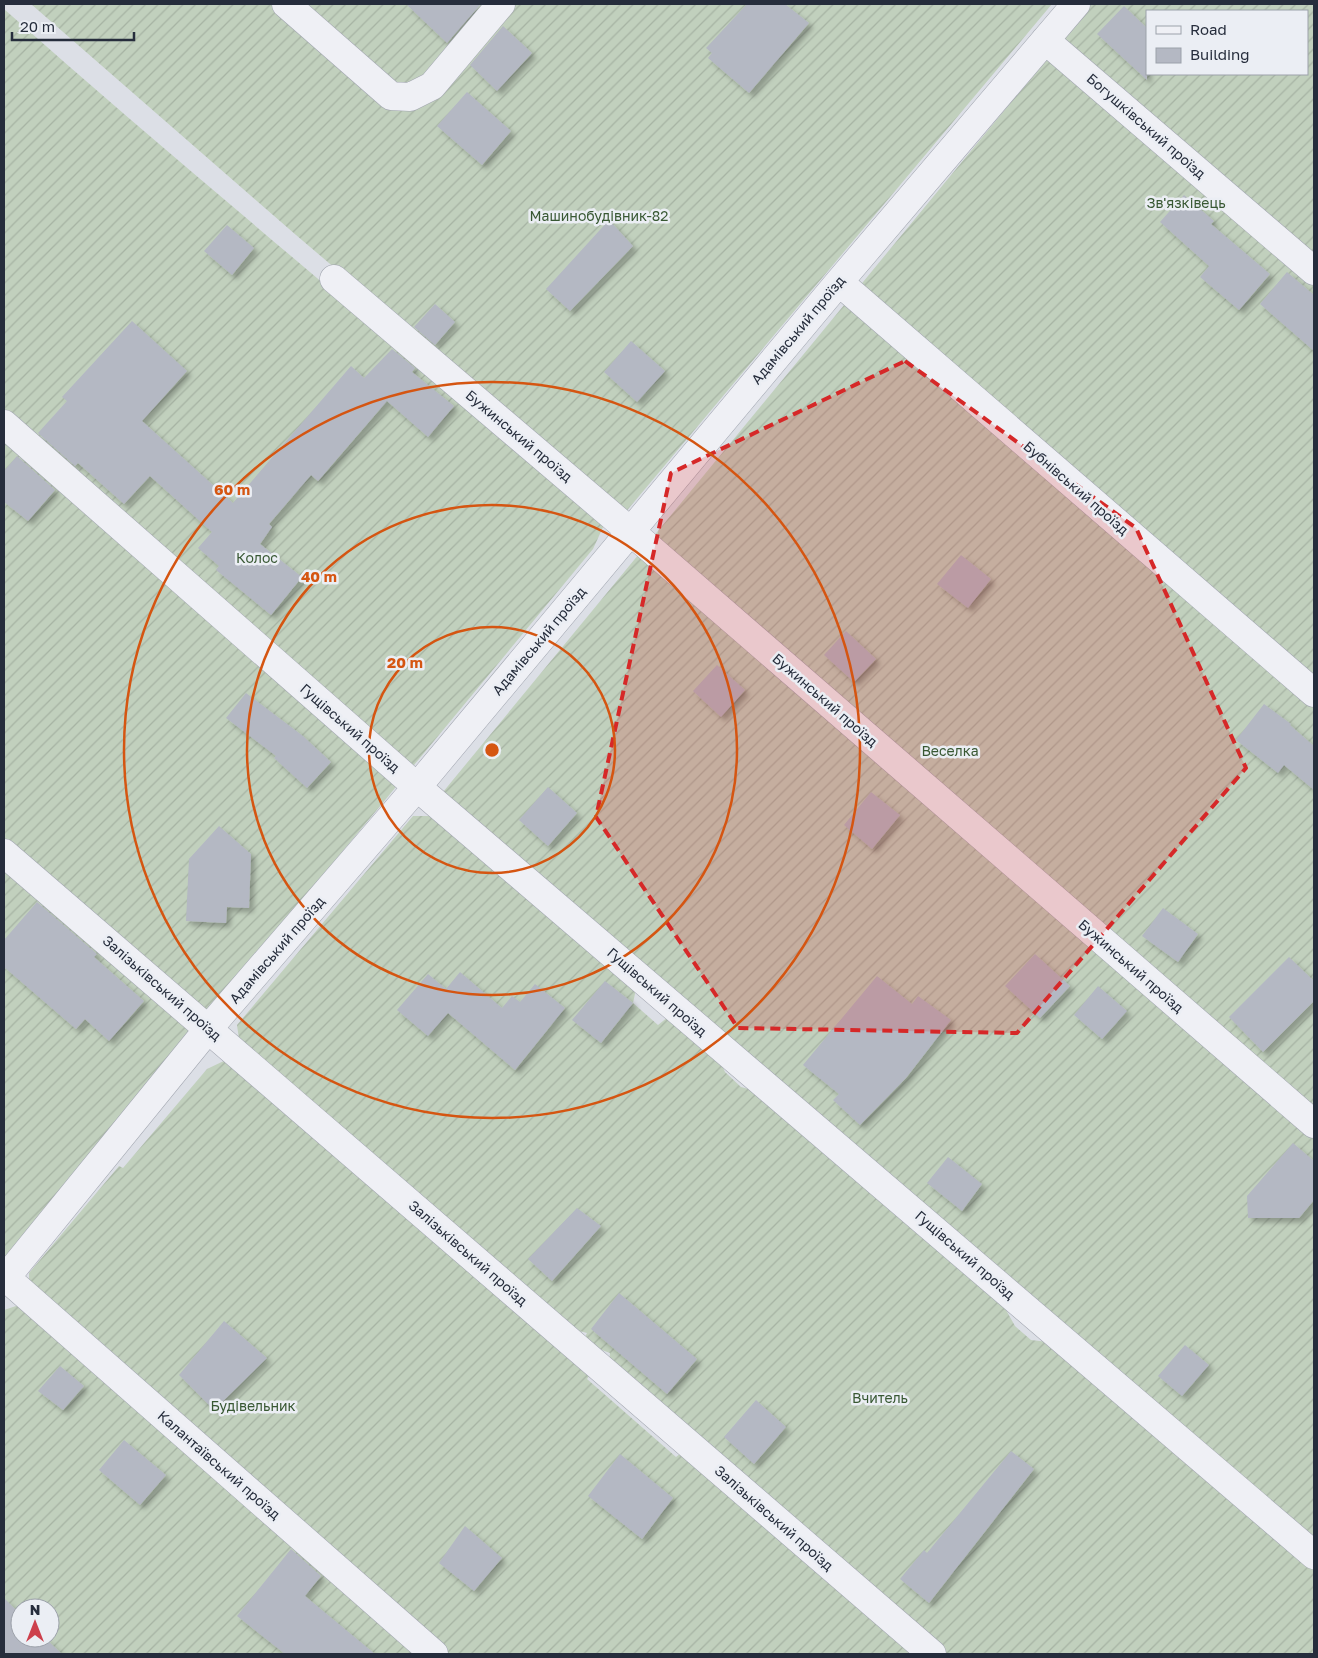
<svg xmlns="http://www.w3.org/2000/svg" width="1318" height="1658" viewBox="0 0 1318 1658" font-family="'Golos Text',sans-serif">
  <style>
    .garden { fill: url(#garden-furrows); fill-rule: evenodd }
    .building { fill: #b4b8c3; filter: url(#shadow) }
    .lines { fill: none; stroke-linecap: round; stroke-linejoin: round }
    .minor-casing { stroke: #a2a6b0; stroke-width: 29 }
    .minor { stroke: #eff0f5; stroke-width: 28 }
    .marked { fill: #d62828; fill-opacity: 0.2; stroke: #d62828; stroke-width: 4; stroke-dasharray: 10 6; stroke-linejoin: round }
    .ring { fill: none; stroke: #d55511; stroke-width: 2.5 }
    .labels { text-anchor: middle; stroke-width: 5; stroke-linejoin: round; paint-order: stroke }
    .street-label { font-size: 14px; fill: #262d3c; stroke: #ebeef4 }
    .park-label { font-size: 14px; fill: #385833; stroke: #ebeef4 }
    .centre { fill: #d55511; stroke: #ebeef4; stroke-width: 2.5 }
    .ring-label { font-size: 15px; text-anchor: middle; font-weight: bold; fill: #d55511; stroke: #ebeef4; stroke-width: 5; stroke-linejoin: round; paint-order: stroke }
  </style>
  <defs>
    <pattern id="garden-furrows" width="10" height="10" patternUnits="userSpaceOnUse" patternTransform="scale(1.25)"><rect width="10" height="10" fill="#c1d0bd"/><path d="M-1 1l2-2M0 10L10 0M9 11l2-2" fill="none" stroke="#a6b3a3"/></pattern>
    <filter id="shadow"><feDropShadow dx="4.5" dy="4.5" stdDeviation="2.5" flood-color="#0004"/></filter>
  </defs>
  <rect width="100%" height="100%" fill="#dcdfe6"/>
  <!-- garden -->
  <path class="garden" d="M31,4H1052L624,514L296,235Z
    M1088,4H1314V1544L443,792L1045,61ZM1147,11H1307V74H1147Z
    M4,9C201,184 407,350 604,525L593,549L4,1260Z
    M413,816H434L636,989L633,1003L658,1025L668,1017L719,1059L725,1072L741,1087L756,1091L1001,1301L1015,1326L1031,1340L1048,1342L1314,1571V1654H944L609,1363L610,1353L599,1349L585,1337L587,1333L579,1331L562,1322L239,1039L237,1025Z
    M230,1058L591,1373L587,1379L676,1457L681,1453L920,1654H4V1310L19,1305L29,1286V1273L119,1166L123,1168L207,1069ZM20,1608H50V1638H20Z"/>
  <!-- building -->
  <path class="building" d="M406,4H478L480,5L447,43Z
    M747,4H785L809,23L749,93L708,58L712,53L706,48Z
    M1124,6L1147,28V80L1097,34Z
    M503,26L532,53L497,91L470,65Z
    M467,92L511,131L482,165L437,126Z
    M1184,195L1214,221L1211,224L1270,274L1239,310L1200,277L1209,266L1160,222Z
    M609,220L633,246L570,311L546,289Z
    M227,225L254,248L232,275L204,251Z
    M1287,272L1314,295V351L1260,304Z
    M435,304L455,322L435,345L414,327Z
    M132,321L187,371L142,421L233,503L351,366L364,378L392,349L415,368L412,372L454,406L428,437L387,401L318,481L311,475L269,524L272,527L260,544L302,577L271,615L216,570L219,566L198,548L212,532L150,476L124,504L78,463L75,466L38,433L67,401L62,397Z
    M631,341L665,371L637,402L604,372Z
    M17,456L55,490L28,521L4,502V471Z
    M961,555L991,579L968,608L937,584Z
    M846,631L876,659L854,682L824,655Z
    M717,665L745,690L721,717L693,691Z
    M246,693L303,736L331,762L307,788L274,758L276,756L226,718Z
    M1264,704L1291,724L1290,725L1314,746V790L1284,765L1278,773L1236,740Z
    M548,787L577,813L548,846L519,820Z
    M871,792L900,815L872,849L844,825Z
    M219,826L251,854L249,908L227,907L226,923L186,921L189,859Z
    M37,902L97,954L94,957L144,1001L109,1041L85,1019L76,1029L4,967V940Z
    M1163,908L1198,934L1178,962L1142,936Z
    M1035,954L1070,986L1040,1018L1005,986Z
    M1289,957L1314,981V1001L1263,1052L1229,1017Z
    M460,972L502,1008L512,996L520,1002L535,984L565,1008L515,1070L448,1013L428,1036L397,1010L428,974L446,989Z
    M877,976L912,1004L918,996L951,1020L906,1078L860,1125L833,1100L839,1094L803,1065Z
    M605,981L633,1003L601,1043L572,1020Z
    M1098,986L1127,1011L1102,1039L1074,1015Z
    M1293,1143L1314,1161V1200L1299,1218H1248L1247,1196Z
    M948,1157L982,1184L962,1211L927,1183Z
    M577,1208L601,1226L552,1281L528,1259Z
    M619,1293L697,1359L667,1394L591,1329Z
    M224,1321L267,1358L214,1410L179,1375Z
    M1185,1345L1209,1365L1182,1396L1158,1376Z
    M60,1366L84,1386L63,1410L38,1391Z
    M756,1400L786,1427L754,1464L724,1437Z
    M124,1440L166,1475L140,1505L99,1470Z
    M1011,1451L1034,1469L929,1603L900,1579L924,1550L927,1553Z
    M620,1454L673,1498L642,1539L588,1496Z
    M465,1526L502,1558L474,1591L439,1563Z
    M291,1549L321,1576L305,1596L375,1654H285L237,1616Z
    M4,1598L20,1614V1638H45L62,1654H4Z"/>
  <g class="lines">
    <defs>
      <path id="minor" d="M286,4L391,96L410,97L432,86L501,4
        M1045,40L1314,271
        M334,279L630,531L1314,1124
        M839,282L1314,693
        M4,424L417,787L1314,1555
        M4,853L932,1654
        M4,1276L434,1654
        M4,1280L209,1028L417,787L839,282L1076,4"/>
    </defs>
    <!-- minor casing -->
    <use href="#minor" class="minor-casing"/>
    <!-- minor -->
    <use href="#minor" class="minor"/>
  </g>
  <!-- marked area -->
  <path class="marked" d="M905,361L1136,528L1246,768L1017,1033L738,1028L596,817L671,473Z"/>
  <!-- distance rings -->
  <g class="ring">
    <circle cx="492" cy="750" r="123"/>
    <circle cx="492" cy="750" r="245"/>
    <circle cx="492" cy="750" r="368"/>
  </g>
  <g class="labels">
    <!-- street labels -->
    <g class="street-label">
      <text transform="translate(1146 126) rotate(41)" y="5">Богушківський проїзд</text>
      <text transform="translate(798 330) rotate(-50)" y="5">Адамівський проїзд</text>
      <text transform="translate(519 436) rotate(40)" y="5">Бужинський проїзд</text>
      <text transform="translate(1076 488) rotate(41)" y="5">Бубнівський проїзд</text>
      <text transform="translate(539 641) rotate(-50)" y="5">Адамівський проїзд</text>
      <text transform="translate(825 700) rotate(41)" y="5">Бужинський проїзд</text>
      <text transform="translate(350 728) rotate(41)" y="5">Гущівський проїзд</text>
      <text transform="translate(277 950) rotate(-49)" y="5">Адамівський проїзд</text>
      <text transform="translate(1131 966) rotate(41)" y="5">Бужинський проїзд</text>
      <text transform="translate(162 988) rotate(41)" y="5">Залізьківський проїзд</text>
      <text transform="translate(657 992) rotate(41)" y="5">Гущівський проїзд</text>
      <text transform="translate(468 1253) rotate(41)" y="5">Залізьківський проїзд</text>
      <text transform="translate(965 1255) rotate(41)" y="5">Гущівський проїзд</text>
      <text transform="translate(219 1465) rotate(41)" y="5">Калантаївський проїзд</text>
      <text transform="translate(774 1518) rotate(41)" y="5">Залізьківський проїзд</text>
    </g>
    <!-- park labels -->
    <g class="park-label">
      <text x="1186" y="208">Зв'язківець</text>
      <text x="599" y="221">Машинобудівник-82</text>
      <text x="257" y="563">Колос</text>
      <text x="950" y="756">Веселка</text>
      <text x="880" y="1403">Вчитель</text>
      <text x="253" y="1411">Будівельник</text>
    </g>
  </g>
  <circle cx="492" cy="750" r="8" class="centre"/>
  <g class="ring-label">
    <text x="232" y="495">60 m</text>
    <text x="319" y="582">40 m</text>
    <text x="405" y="668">20 m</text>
  </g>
  <!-- border -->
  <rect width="1318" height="1658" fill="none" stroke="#262d3c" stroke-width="10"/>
  <!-- legend -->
  <rect x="1146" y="10" width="162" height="65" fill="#ebeef4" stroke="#9ca1aa"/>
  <rect x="1156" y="26" width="25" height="8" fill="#eff0f5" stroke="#9ca1aa"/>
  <text x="1190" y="35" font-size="15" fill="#262d3c">Road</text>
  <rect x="1156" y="48" width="25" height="15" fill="#b4b8c3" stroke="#9ca1aa"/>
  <text x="1190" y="60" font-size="15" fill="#262d3c">Building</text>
  <!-- north arrow -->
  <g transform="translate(35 1623)"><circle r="24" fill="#ebeef4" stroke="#9ca1aa"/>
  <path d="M0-4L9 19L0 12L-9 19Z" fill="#cd404c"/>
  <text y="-8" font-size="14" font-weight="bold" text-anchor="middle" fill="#262d3c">N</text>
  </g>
  <!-- scale -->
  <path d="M12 32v8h122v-8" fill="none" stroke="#262d3c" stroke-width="2.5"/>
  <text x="20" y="32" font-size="15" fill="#262d3c" stroke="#ebeef4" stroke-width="4" paint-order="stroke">20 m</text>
</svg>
